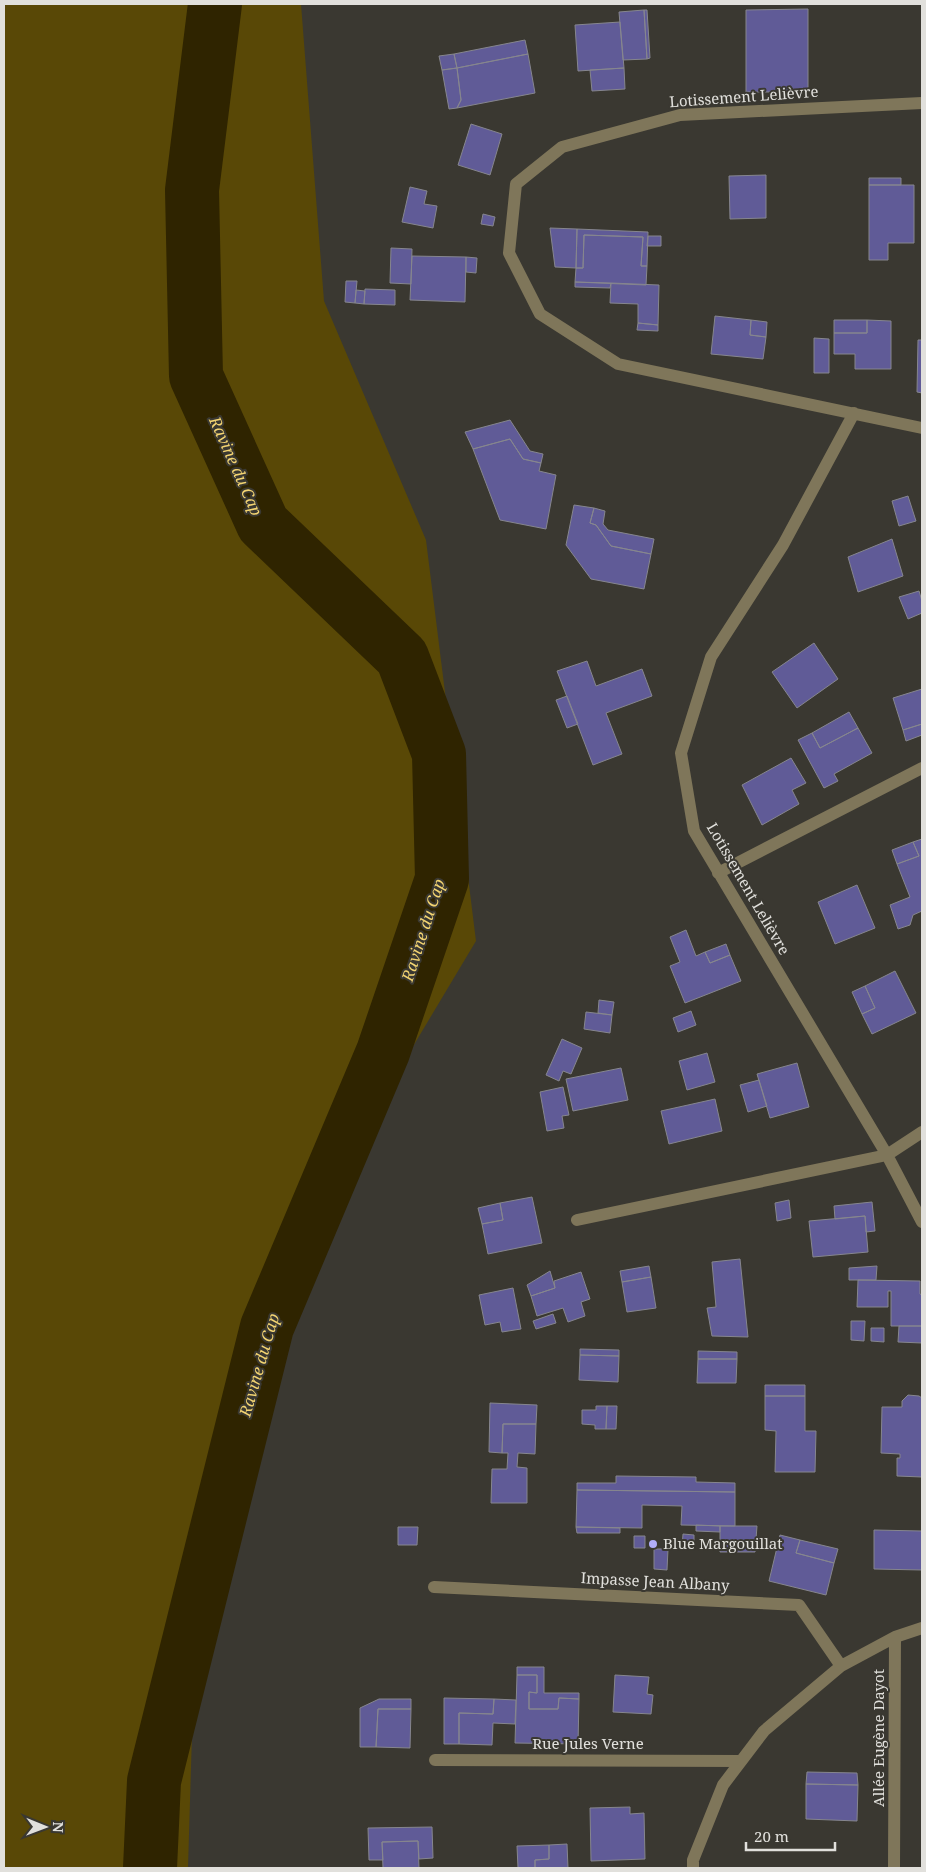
<svg xmlns="http://www.w3.org/2000/svg" width="926" height="1872" viewBox="0 0 926 1872" font-family="'Noto Serif',serif">
  <style>
    .green { fill: #594806 }
    .lines { fill: none; stroke-linecap: round; stroke-linejoin: round }
    .river { stroke: #2f2400; stroke-width: 54 }
    .building { fill: #605b97; stroke: #86868e }
    .minor { stroke: #7f765a; stroke-width: 12 }
    .poi-dot { fill: #b1adfa; stroke: #3a3831; stroke-width: 2 }
    .labels { text-anchor: middle; stroke-width: 4; stroke-linejoin: round; paint-order: stroke }
    .street-label { font-size: 15px; fill: #e1e0dc; stroke: #3a3831 }
    .poi-label { font-size: 15px; fill: #e1e0dc; stroke: #3a3831; text-anchor: start }
    .water-label { font-size: 16px; font-style: italic; fill: #f3d471; stroke: #3a3831 }
  </style>
  <rect width="100%" height="100%" fill="#3a3831"/>
  <!-- green -->
  <path class="green" d="M4,4H301L324,301L426,540L476,941L250,1319L193,1701L188,1868H4Z"/>
  <g class="lines">
    <!-- river -->
    <path class="river" d="M150,1868L154,1781L267,1327L383,1052L442,879L439,754L402,657L263,524L196,376L192,190L215,4"/>
  </g>
  <!-- building -->
  <path class="building" d="M808,9V92H746V10Z
    M644,10H647L650,58L647,59Z
    M644,10L647,59L623,60L619,12Z
    M620,22L624,68L578,71L575,25Z
    M525,40L528,54L457,68L454,54Z
    M454,54L457,68L442,70L439,56Z
    M528,54L535,93L457,108L461,100L457,68Z
    M457,68L461,100L457,108L449,109L442,70Z
    M624,68L625,89L592,91L590,70Z
    M471,124L502,134L490,175L458,165Z
    M766,175V218L730,219L729,176Z
    M869,178H901V185H869Z
    M869,185H914V243H888V260H869Z
    M410,187L427,191L424,204L437,206L433,228L402,222Z
    M483,214L495,217L493,226L481,224Z
    M550,228L577,229L576,268L555,267Z
    M577,229L648,232L647,266H641L643,237L584,235L583,268H576Z
    M584,235L643,237L641,266H647L646,285L575,282L576,268H583Z
    M648,236H661V246H647Z
    M391,248L412,249L411,284L390,283Z
    M412,256L466,257L465,302L410,300Z
    M466,257L477,258L476,273L466,272Z
    M346,281H357L355,303L345,302Z
    M575,282L611,283L610,288L575,287Z
    M611,283L659,285L658,325L638,323V304L610,303Z
    M365,289L395,290V305L364,304Z
    M356,290L365,291L364,304L355,303Z
    M715,316L751,320L750,335L766,337L763,359L711,354Z
    M751,320L767,322L766,337L750,335Z
    M834,320H867V333H834Z
    M867,320L891,321V369H855V354H834V333H867Z
    M638,323L658,325V331L637,330Z
    M814,338L829,339V373H814Z
    M918,340H922V393L917,392Z
    M510,420L530,451L543,454L541,463L523,459L510,439L473,449L465,432Z
    M510,439L523,459L541,463L539,471L556,475L546,529L500,520L473,449Z
    M908,496L916,521L899,526L892,501Z
    M574,505L594,508L590,523L596,525L611,546L651,554L644,589L591,579L566,545Z
    M594,508L605,511L603,524L608,530L654,539L651,554L611,546L596,525L590,523Z
    M892,539L903,576L858,592L848,557Z
    M919,591L922,601V613L908,619L899,597Z
    M814,643L838,679L797,708L772,672Z
    M587,661L596,686L642,669L652,696L606,713L622,754L593,765L557,671Z
    M922,689V724L903,730L893,698Z
    M567,696L578,724L567,728L556,700Z
    M849,712L858,728L820,748L812,733Z
    M922,724V735L906,741L903,730Z
    M858,728L872,753L834,774L838,781L824,788L798,740L812,733L820,748Z
    M791,758L806,783L792,790L799,804L762,825L742,785Z
    M922,839V911L913,915L910,925L898,929L890,905L910,897L897,864L919,856L913,842Z
    M913,842L919,856L897,864L892,850Z
    M857,885L875,928L835,944L818,902Z
    M686,930L696,956L705,952L710,963L730,955L741,981L685,1003L670,966L680,962L670,937Z
    M726,944L730,955L710,963L705,952Z
    M895,971L916,1013L872,1034L862,1014L875,1008L865,986Z
    M865,986L875,1008L862,1014L852,992Z
    M599,1000L614,1002L612,1015L598,1013Z
    M691,1011L696,1025L678,1032L673,1018Z
    M586,1012L612,1015L610,1033L584,1029Z
    M562,1039L582,1048L571,1074L563,1071L559,1081L546,1075Z
    M707,1053L715,1082L687,1090L679,1061Z
    M797,1063L809,1107L770,1118L757,1074Z
    M621,1068L628,1100L573,1111L566,1079Z
    M759,1080L767,1106L748,1112L740,1085Z
    M563,1087L569,1115L562,1116L564,1128L547,1131L540,1092Z
    M715,1099L722,1131L669,1144L661,1111Z
    M532,1197L542,1243L488,1254L482,1224L503,1220L500,1203Z
    M789,1200L791,1218L777,1221L775,1203Z
    M872,1202L875,1231L866,1232L865,1216L835,1219L834,1206Z
    M500,1203L503,1220L482,1224L478,1208Z
    M865,1216L868,1252L813,1257L809,1221Z
    M740,1259L748,1337L712,1336L707,1308L716,1307L712,1262Z
    M649,1266L651,1277L622,1282L620,1271Z
    M877,1266L876,1280H849V1268Z
    M550,1271L555,1288L531,1296L527,1285Z
    M581,1272L590,1299L581,1302L585,1316L568,1322L563,1308L537,1316L531,1296L555,1288L554,1281Z
    M651,1277L656,1308L627,1312L622,1282Z
    M858,1280L920,1281V1294L922,1295V1326H891V1291H888V1307H857Z
    M513,1288L521,1329L502,1332L500,1322L485,1325L479,1295Z
    M553,1314L556,1323L536,1329L533,1321Z
    M851,1321H865L864,1341L851,1340Z
    M899,1326H922V1343L898,1342Z
    M871,1328H884V1342L871,1341Z
    M580,1349L619,1350V1356L580,1355Z
    M698,1351L737,1352V1359H698Z
    M580,1355L619,1356L618,1382L579,1380Z
    M698,1359H737L736,1383H697Z
    M765,1385H805V1396H765Z
    M908,1395L919,1396L922,1398V1477L897,1476V1458H900V1454L881,1453L882,1407H902V1401Z
    M765,1396H805V1431H816L815,1472H775L776,1431L765,1430Z
    M490,1403L537,1405L536,1424H503L502,1453L489,1452Z
    M596,1406H607L606,1429H595V1425L582,1424V1410H596Z
    M607,1406H617L616,1429H606Z
    M503,1424H536L535,1454L518,1453L517,1467L527,1468V1503H491L492,1469H507L508,1453H502Z
    M616,1476L696,1477V1482L735,1483V1492L577,1490V1483H616Z
    M577,1490L735,1492V1526L681,1525L682,1506L642,1505V1528L576,1527Z
    M696,1525L720,1526V1532L696,1531Z
    M720,1526H757L755,1552H720Z
    M398,1527H418L417,1545H398Z
    M576,1527L620,1528V1533H577Z
    M874,1530L922,1531V1570L874,1569Z
    M683,1534L694,1535V1547H682Z
    M780,1535L800,1540L796,1553L834,1563L826,1595L769,1581Z
    M634,1536H645V1548H634Z
    M800,1540L838,1549L834,1563L796,1553Z
    M654,1549H668L667,1570L654,1569Z
    M517,1667H544V1693H579V1699L559,1698L558,1709H529V1692L537,1693V1675H517Z
    M517,1675H537V1693L529,1692V1709H558L559,1698L579,1699L578,1744L515,1743Z
    M615,1675L649,1677L647,1694L653,1695L651,1714L613,1712Z
    M444,1698L494,1699L493,1714L459,1713V1744H444Z
    M379,1699H411V1709H378L376,1747H360V1708Z
    M494,1699L516,1700L515,1724L493,1723L492,1745L459,1744V1713L493,1714Z
    M378,1709H411L410,1748L376,1747Z
    M807,1772L857,1773L858,1785L806,1784Z
    M806,1784L858,1785L857,1821L806,1819Z
    M630,1807V1814L644,1813L645,1859L591,1861L590,1808Z
    M432,1827L433,1858L419,1859L418,1841L382,1842L383,1860H369L368,1828Z
    M418,1841L419,1868H383L382,1842Z
    M567,1844L568,1868H535V1860L549,1859V1845Z
    M549,1845V1859L535,1860V1868H518L517,1846Z"/>
  <g class="lines">
    <!-- minor -->
    <path class="minor" d="M922,103L680,115L562,147L516,184L509,253L540,314L618,364L922,428
      M854,413L783,545L711,657L681,753L694,831L887,1155L922,1222
      M718,873L922,768
      M577,1220L887,1155L922,1132
      M434,1587L799,1605L841,1666
      M435,1760L741,1761
      M693,1868V1860L723,1785L764,1731L841,1666L895,1637L922,1628
      M894,1868L895,1637"/>
  </g>
  <!-- markers -->
  <circle class="poi-dot" cx="653" cy="1544" r="5"/>
  <g class="labels">
    <!-- street labels -->
    <g class="street-label">
      <text transform="translate(744 97) rotate(-4)" y="5">Lotissement Lelièvre</text>
      <text transform="translate(748 889) rotate(60)" y="5">Lotissement Lelièvre</text>
      <text transform="translate(655 1582) rotate(3)" y="5">Impasse Jean Albany</text>
      <text transform="translate(879 1738) rotate(-90)" y="5">Allée Eugène Dayot</text>
      <text x="588" y="1749">Rue Jules Verne</text>
    </g>
    <!-- poi labels -->
    <g class="poi-label">
      <text x="663" y="1549">Blue Margouillat</text>
    </g>
    <!-- water labels -->
    <g class="water-label">
      <text transform="translate(236 466) rotate(66)" y="6">Ravine du Cap</text>
      <text transform="translate(423 930) rotate(-72)" y="6">Ravine du Cap</text>
      <text transform="translate(259 1365) rotate(-74)" y="6">Ravine du Cap</text>
    </g>
  </g>
  <!-- border -->
  <rect width="926" height="1872" fill="none" stroke="#e1e0dc" stroke-width="10"/>
  <!-- north arrow -->
  <g transform="translate(45 1827) rotate(91)" stroke="#3a3831" stroke-width="4" paint-order="stroke">
  <path d="M0-4L9 19L0 12L-9 19Z" fill="#e1e0dc"/>
  <text y="-8" font-size="14" font-weight="bold" text-anchor="middle" fill="#e1e0dc">N</text>
  </g>
  <!-- scale -->
  <path d="M746 1842v8h89v-8" fill="none" stroke="#e1e0dc" stroke-width="2.5"/>
  <text x="754" y="1842" font-size="15" fill="#e1e0dc" stroke="#3a3831" stroke-width="4" paint-order="stroke">20 m</text>
</svg>
